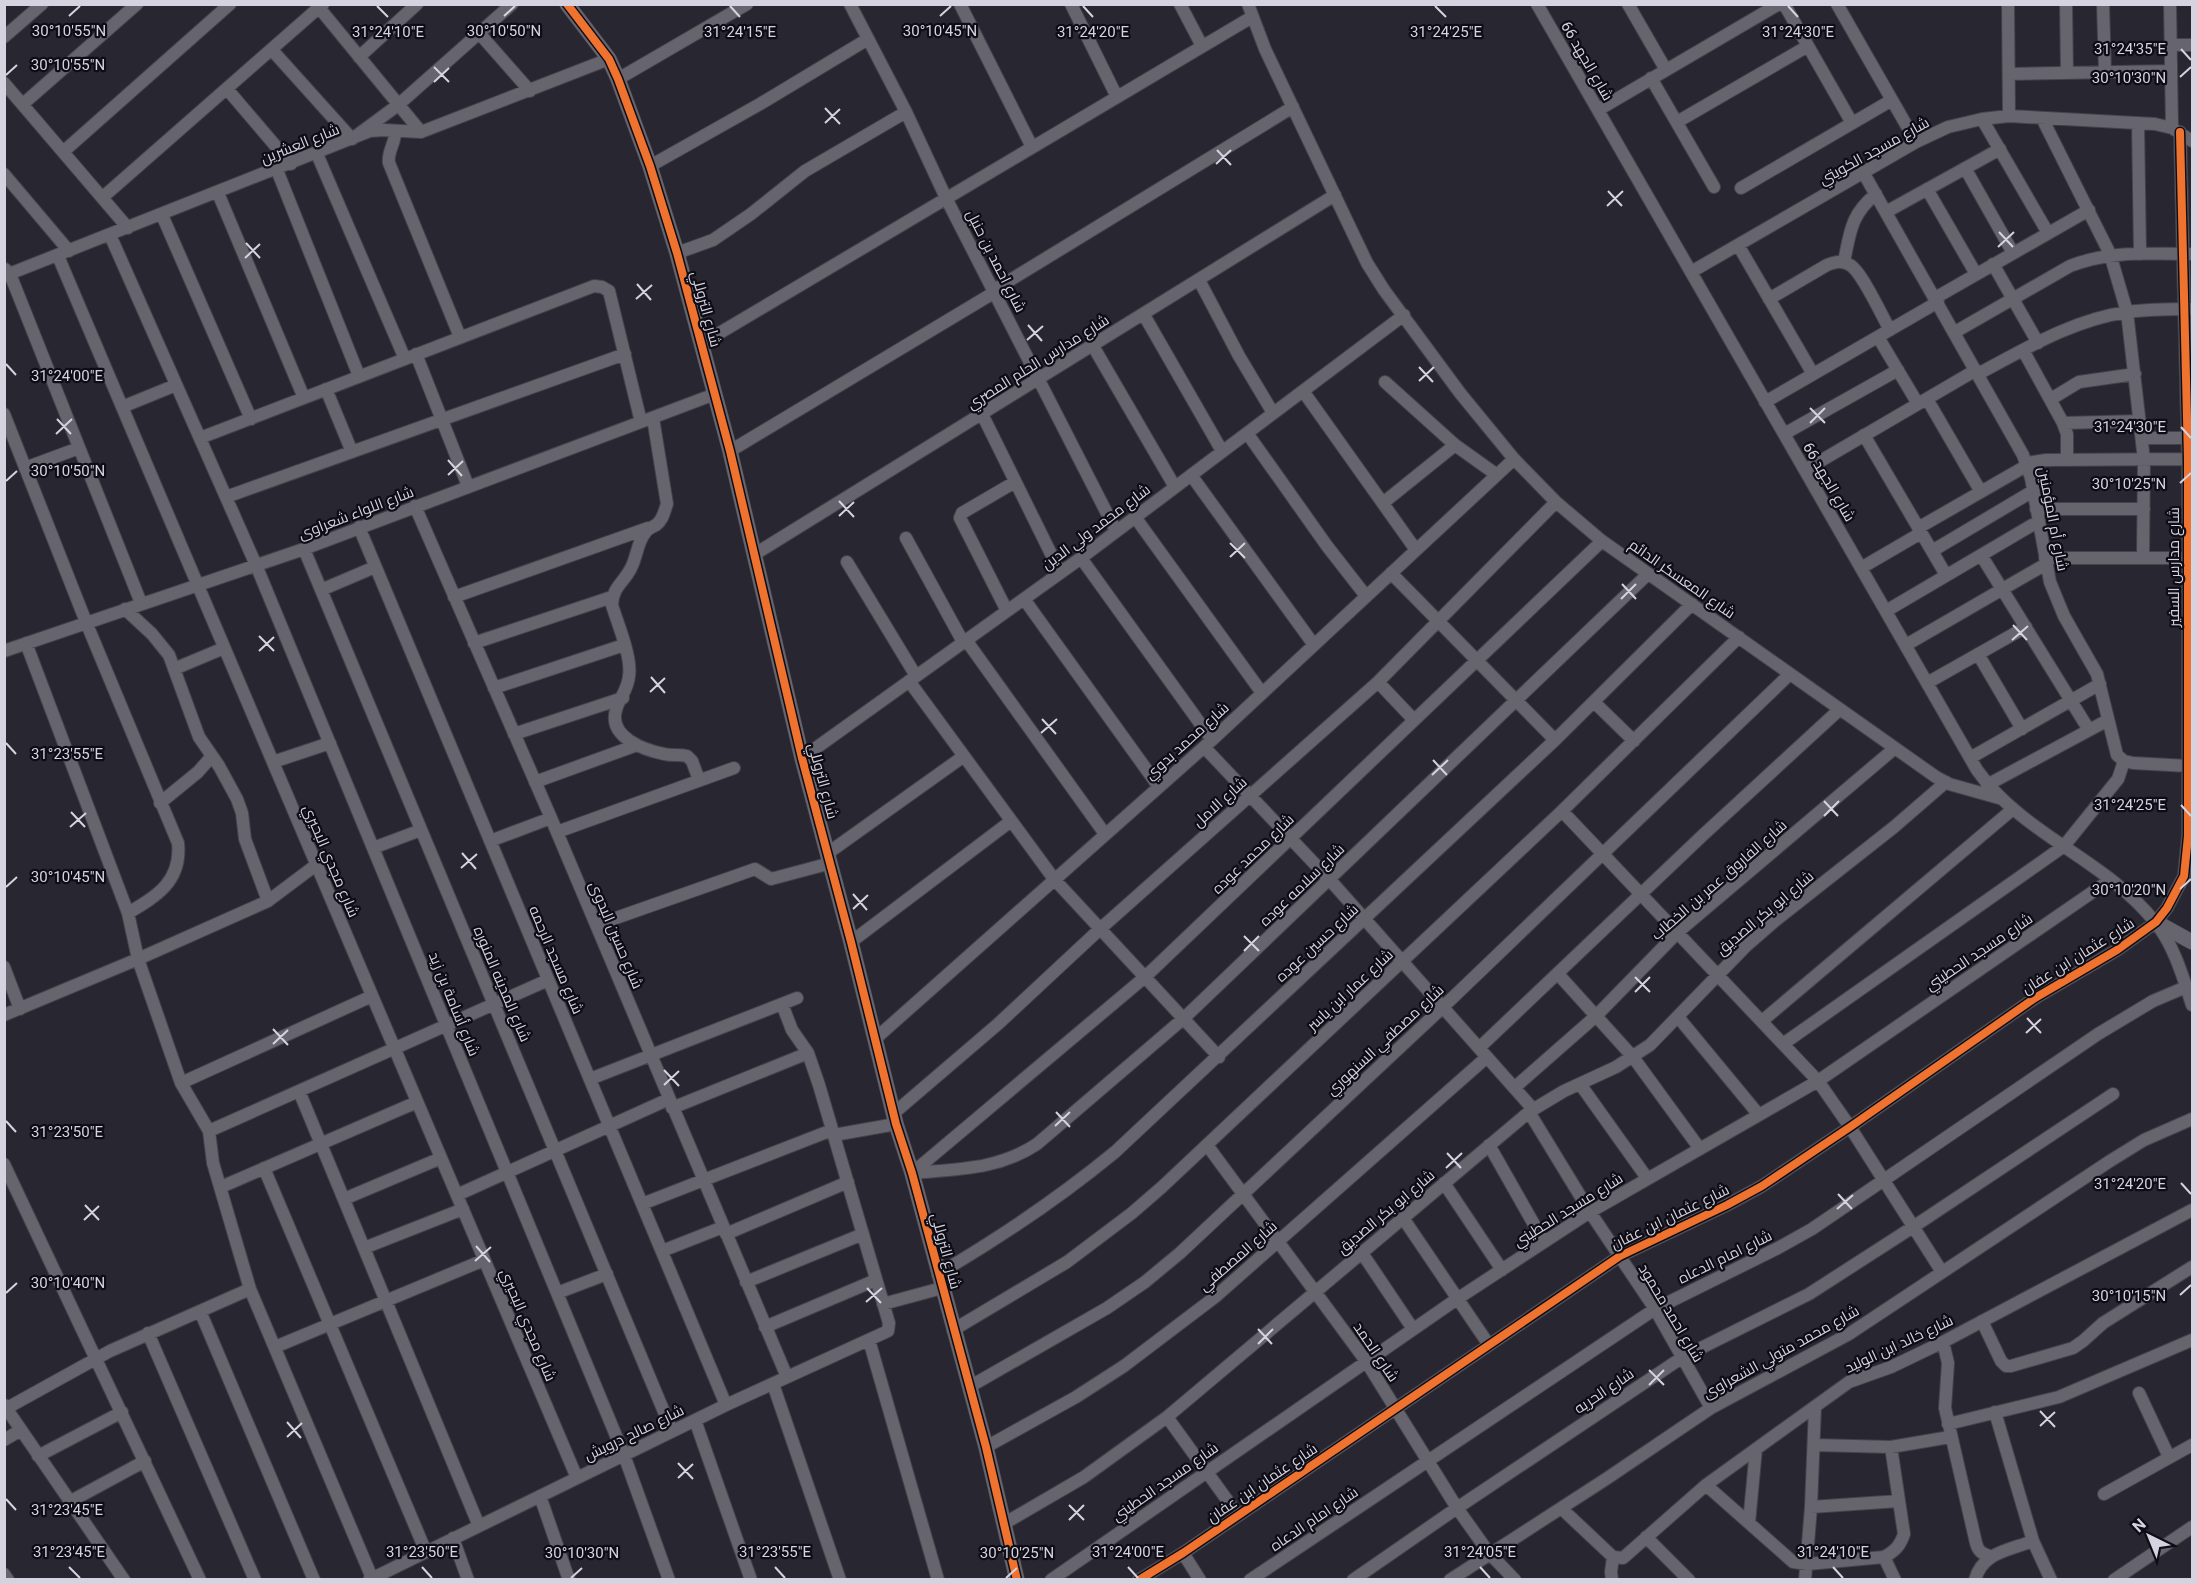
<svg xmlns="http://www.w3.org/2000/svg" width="2197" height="1584" viewBox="0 0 2197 1584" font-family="Roboto,Cairo,sans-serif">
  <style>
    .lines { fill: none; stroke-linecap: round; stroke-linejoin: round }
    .minor-casing { stroke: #44434c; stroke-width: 14 }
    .tertiary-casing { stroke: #44434c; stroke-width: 16 }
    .minor { stroke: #66656d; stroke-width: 12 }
    .tertiary { stroke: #66656d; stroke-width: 15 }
    .cycleway-casing { stroke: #0e0d15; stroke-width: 11 }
    .cycleway { stroke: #ef722f; stroke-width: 8 }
    .ticks { fill: none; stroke: #d4d3df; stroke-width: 2 }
    .labels { text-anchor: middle; stroke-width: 4.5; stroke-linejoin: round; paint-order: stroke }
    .street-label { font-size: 15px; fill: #d4d3df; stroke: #0e0d15 }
    .ticks-label { font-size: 15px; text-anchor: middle; fill: #d4d3df; stroke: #0e0d15; stroke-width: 4.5; stroke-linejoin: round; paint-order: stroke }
  </style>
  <rect width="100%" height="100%" fill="#282630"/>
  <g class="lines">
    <defs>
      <path id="minor" d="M316,4L421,132
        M850,4L906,112L946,198L1116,531
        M960,4L1032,147
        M1071,4L1117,97
        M1180,4L1202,46
        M1248,4L1265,49L1367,263L1384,290L1460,393L1514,459L1556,502L1602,541L1936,777L1949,784L1999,798
        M1537,4L1977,770C2023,835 2106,860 2155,922C2174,945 2183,977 2192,1005
        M1628,4L1666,70
        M1784,4L1852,123
        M1837,4L1916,142
        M2008,4L2009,116
        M2066,4L2067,73
        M2103,4L2105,72
        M2170,4L2172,128
        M479,33L530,91
        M4,37L42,4
        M2170,45H2192
        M272,50L352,139L398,105L512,4
        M359,57L417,4
        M2009,74L2171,71
        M1651,78L1714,187
        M618,79L747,4
        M4,83L128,228
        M227,89L291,164
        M23,104L137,4
        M1598,110L1779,4
        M2042,118L2110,254L2127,312L2144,460L2143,558
        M1982,119L2048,233
        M1677,122L1808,46
        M2138,123L2140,254
        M395,131C396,143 387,151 389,163L460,337
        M63,152L230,4
        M317,154L405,359
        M650,166L760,104L868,39
        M1965,168L2013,253
        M277,170L359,376
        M1863,172L2023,455L2031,478L2050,582L2064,616L2097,674L2117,755L2124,761L2133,763L2188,766
        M4,174L69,251
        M1741,188L1892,100
        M1927,189L1976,274
        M218,193L304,398
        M103,197L323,4
        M1886,212L2000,149
        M162,215L251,419
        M110,235L256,565L624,1455L669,1580
        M1738,245L1813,374
        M677,253L713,240L751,214L805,171L906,112
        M58,256L577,1478
        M1844,262C1850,232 1851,214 1876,194
        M1993,264L2038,343
        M5,269L10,274L141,603
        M1691,272L1916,142L1948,127L1982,119L2009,116L2155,124L2172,128L2192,141
        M4,276L370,131L384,130L421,132L609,59
        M1199,280L1239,356L1273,413
        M994,290L1293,107
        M1935,298L2089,210
        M1769,299L1827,265C1835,262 1842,260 1850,265C1862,272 1882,316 1890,330
        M1144,315L1222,451
        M1955,332L2070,266C2111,250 2150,254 2192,254
        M1878,337L1918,404
        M701,344L1252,17
        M1093,346L1175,487
        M2023,350L2063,423L2067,434V460
        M416,354L468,486
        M1978,374C2025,349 2074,319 2128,312C2148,309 2171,309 2192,309
        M1385,382L1455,445L1497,475
        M326,389L352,452
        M1303,391L1416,550
        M1927,399L1981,492
        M2051,399L2079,382L2135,374
        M1765,402L1938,302
        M122,407L176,385
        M4,414L86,622L178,843C182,881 157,896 128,913
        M982,414L1060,572
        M653,418L667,504C664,512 663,520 656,525C651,528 648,528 645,533C637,543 637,557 631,568C623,584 613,586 612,605C618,625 632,657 629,676C628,690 619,698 616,710C608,737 644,750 664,754C672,756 679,754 687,756L692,761L699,780
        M2063,423L2140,421
        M1247,433L1327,546L1366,596
        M1784,434L1898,370
        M1864,435L1946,575
        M200,438L594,286L602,287L609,291L641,422
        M2142,438H2192
        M730,451L995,292
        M25,468L79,448
        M1805,470L1976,370
        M1191,475L1314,645
        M226,497L625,354
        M1383,503L1455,445
        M415,506L551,818L787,1377
        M2036,509H2144
        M1135,517L1262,693
        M359,527L726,1405
        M1918,528L2033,462L2046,460L2188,459
        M906,538L963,642
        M304,549L672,1431
        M1932,551L2033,491
        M755,554L1335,195
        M1981,555L2089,730
        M1081,558L1212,740
        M2045,558H2188
        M847,562L916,676
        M1861,568L1921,533
        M1391,573L1555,740
        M321,590L375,567
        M454,597L648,528
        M1024,599L1159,787
        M125,609L152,634L169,655L199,737L219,766L237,799L242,813L245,839L268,901
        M1007,611L960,518L962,513L1015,482
        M1886,611L2039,521
        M966,640L1105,834
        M26,643L128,913L138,959L181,1083L209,1131L213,1163L250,1289L372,1578
        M474,643L612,597
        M1906,645L2046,564
        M4,651L304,549L715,394
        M1978,654L2022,729
        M174,669L224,648
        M909,681L1054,879L1219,1057
        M1378,682L1414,720
        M1927,683L2026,627
        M494,688L624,645
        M1594,702L1634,741
        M514,734L623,698
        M1204,747L1330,880L1533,1109
        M802,758L1081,558L1404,315
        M1970,758L2100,684
        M273,762L330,743
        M535,782L637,745
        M1987,785L2108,720
        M160,803L198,772L212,756
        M1562,811L1818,1081L1850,1127L1942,1272
        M557,832L734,768
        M490,841L551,818
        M373,848L421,830
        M828,853L964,756
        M596,925L755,869L771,879L831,863
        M851,942L1011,821
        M4,967L20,1009
        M1558,974L1633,1057L1700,1149
        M4,1015L138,959L268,901L316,865
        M1678,1017L1759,1115
        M1762,1021L2013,809
        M875,1039L1212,740L1514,459
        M1783,1044L2064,846L2118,779L2124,761
        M1479,1048L1703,835L1839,710
        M590,1079L797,998
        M181,1083L372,996
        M1580,1084L1647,1178
        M1514,1088L1596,1016L1678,932L1895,748
        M299,1091L479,1526
        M672,1108L808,1053
        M1529,1112L1590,1212L1655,1309L1711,1408
        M894,1113L998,1024L1100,929L1378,682L1556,502
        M209,1131L548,980
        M834,1135L896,1124
        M1207,1145L1366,1361L1457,1508L1489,1553L1515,1580
        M1489,1145L1544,1242
        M4,1164L200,1580
        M264,1168L426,1552
        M912,1173C957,1169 998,1170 1037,1144L1183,1019L1648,574
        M912,1173L1145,977L1602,541
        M1444,1183L1502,1270
        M221,1187L417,1102
        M457,1195L669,1099
        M344,1199L441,1158
        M642,1204L832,1130
        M1403,1218L1489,1345
        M726,1234L848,1182
        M364,1248L463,1209
        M662,1251L723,1227
        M1362,1253L1413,1329
        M938,1274C1001,1237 1058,1199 1115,1152L1555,740L1692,604
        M746,1282L863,1234
        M557,1293L607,1274
        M883,1304L942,1288
        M200,1311L314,1580
        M1982,1321L2001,1361L2006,1366H2011L2073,1348L2083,1341L2103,1323L2192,1267
        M765,1327L876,1280
        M953,1330L1067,1262L1132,1213L1162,1187L1562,811L1739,637
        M148,1333L255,1580
        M869,1340L938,1580
        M1943,1342L1948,1363L1945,1408L1976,1543C1978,1551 1982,1554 1990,1556
        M275,1347L484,1260
        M773,1384L840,1580
        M969,1387L1107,1308L1145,1282L1180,1253L1443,1007L1790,674
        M2139,1393L2169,1457
        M4,1405L124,1580
        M7,1408L110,1351L250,1289
        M1995,1412L2033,1541L2051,1580
        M1167,1417L1238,1515
        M695,1420L751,1580
        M1948,1424L2059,1397L2192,1340
        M4,1440L21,1430
        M1814,1445L1891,1447L1950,1437
        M986,1447L1076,1397L1124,1366L1215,1297L1487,1057
        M38,1456L122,1412
        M1706,1485L1793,1562L1808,1564L1884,1557C1895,1551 1900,1546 1904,1534L1891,1447
        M2104,1494L2192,1445
        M540,1496L569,1580
        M71,1501L145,1461
        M1811,1507L1899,1501
        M1561,1508L1613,1557L1623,1558L1706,1485L1849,1382L1891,1367L1943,1342L2192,1210
        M1005,1523L1084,1477L1167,1417L1529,1112L1564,1091L1616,1067L1650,1045L1746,946L1776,920L1894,827L1946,782
        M1749,1523L1756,1449
        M1646,1537L1689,1580
        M453,1538L468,1580
        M1183,1553L1200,1580
        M1884,1557L1895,1580
        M4,1574L8,1580
        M369,1580L726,1405L888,1331L889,1323L819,1085L808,1053L792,1030L782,1004
        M1051,1580L1457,1299L1590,1212L1818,1081L2110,880
        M1139,1580L1183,1553L1620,1256L1727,1205L1762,1186L1850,1127L2035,998L2117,950L2156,922L2167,908L2184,876L2188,836V459L2180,132
        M1250,1580L1655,1309L1778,1248L1812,1229L2098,1034L2153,1001L2186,987
        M1353,1580L1457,1508L1683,1357L1809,1294L1913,1227L2113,1094
        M1450,1580L1606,1479L1711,1408L1849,1334L2110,1161L2144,1140L2192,1119
        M1612,1580L1611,1572L1613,1557
        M1805,1580L1811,1507L1815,1407
        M1975,1580C1982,1552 2010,1550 2033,1541
        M2114,1580L2192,1527"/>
      <path id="tertiary" d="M567,4L609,59L618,79L650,166L677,253L730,451L802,758L851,942L896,1124L912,1173L986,1447L1017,1580
        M2156,922L2192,942"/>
    </defs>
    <!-- minor casing -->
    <use href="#minor" class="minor-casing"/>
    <!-- tertiary casing -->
    <use href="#tertiary" class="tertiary-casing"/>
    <!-- minor -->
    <use href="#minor" class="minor"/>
    <!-- tertiary -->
    <use href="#tertiary" class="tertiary"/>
    <defs>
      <path id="cycleway" d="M567,4L609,59L618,79L650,166L677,253L730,451L802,758L851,942L896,1124L912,1173L986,1447L1017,1580
        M1139,1580L1183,1553L1620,1256L1727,1205L1762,1186L1850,1127L2035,998L2117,950L2156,922L2167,908L2184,876L2188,836V459L2180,132"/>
    </defs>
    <!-- cycleway casing -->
    <use href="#cycleway" class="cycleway-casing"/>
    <!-- cycleway -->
    <use href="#cycleway" class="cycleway"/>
  </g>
  <!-- ticks -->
  <path class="ticks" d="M377,6L388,17M730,6L740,17M1083,6L1093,17M1435,6L1446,17M1788,6L1798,17M69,16L80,6M504,16L515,6M940,16L951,6M2181,49L2191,60M434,67L449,82M6,75L17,65M2180,77L2191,67M434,82L449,68M825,108L840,124M825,123L840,109M1217,150L1231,165M1216,164L1231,150M1608,191L1622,206M1607,206L1623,191M1999,232L2013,247M246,243L260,258M1998,247L2014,232M245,258L260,244M637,284L651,300M636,299L652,285M1028,325L1042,341M1027,340L1043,326M6,364L16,375M1419,367L1433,382M1419,381L1434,367M1810,408L1825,423M57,419L71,434M1810,423L1825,408M2181,427L2191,438M56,434L72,419M448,460L462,476M448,475L463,461M6,481L17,471M2180,483L2191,473M839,501L854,517M839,516L854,502M1230,543L1245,558M1230,557L1245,543M1622,584L1636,599M1621,599L1636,584M2013,625L2027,640M259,636L274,651M2012,640L2028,626M259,651L274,637M651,677L665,693M650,692L665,678M1042,719L1056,734M1041,733L1057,719M6,743L16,754M1433,760L1447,775M1432,775L1448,760M1824,801L1838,816M2181,805L2191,816M71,812L85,827M1824,816L1839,801M70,827L86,813M462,853L476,869M461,868L477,854M6,887L17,877M2180,889L2191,879M853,894L867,910M853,909L868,895M1244,936L1259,951M1244,951L1259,936M1635,977L1650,992M1635,992L1650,977M2027,1018L2041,1033M273,1029L288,1045M2026,1033L2041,1019M273,1044L288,1030M664,1070L679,1086M664,1085L679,1071M1056,1112L1070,1127M6,1121L16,1132M1055,1126L1070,1112M1447,1153L1461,1168M1446,1168L1462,1153M2181,1183L2191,1194M1838,1194L1852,1209M85,1205L99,1220M1837,1209L1853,1195M84,1220L99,1206M476,1246L490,1262M475,1261L491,1247M867,1288L881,1303M6,1293L17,1283M2180,1295L2191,1285M866,1302L882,1288M1258,1329L1272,1344M1258,1344L1273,1329M1649,1370L1664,1385M1649,1385L1664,1370M2040,1411L2055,1427M287,1422L301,1438M2040,1426L2055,1412M287,1437L302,1423M678,1463L693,1479M678,1478L693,1464M6,1499L16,1510M1069,1505L1084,1520M1069,1520L1084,1505M69,1567L80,1578M422,1567L432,1578M775,1567L785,1578M1128,1567L1138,1578M1480,1567L1490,1578M1833,1567L1843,1578M571,1578L582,1568M1006,1578L1017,1568"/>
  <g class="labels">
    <!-- street labels -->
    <g class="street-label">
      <text transform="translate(1587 61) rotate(60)" y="5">شارع الجهد 66</text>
      <text transform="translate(300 144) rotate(-22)" y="5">شارع العشرين</text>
      <text transform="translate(1874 151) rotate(-29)" y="5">شارع مسجد الكويتي</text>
      <text transform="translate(996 261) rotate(63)" y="5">شارع احمد بن حنبل</text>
      <text transform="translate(706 309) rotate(75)" y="5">شارع التروللي</text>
      <text transform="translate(1038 362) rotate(-32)" y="5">شارع مدارس الحلم المصري</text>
      <text transform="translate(1829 482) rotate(60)" y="5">شارع الجهد 66</text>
      <text transform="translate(356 513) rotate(-21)" y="5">شارع اللواء شعراوى</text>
      <text transform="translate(2053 519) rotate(79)" y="5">شارع أم المؤمنين</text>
      <text transform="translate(1096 527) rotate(-37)" y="5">شارع محمد ولي الدين</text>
      <text transform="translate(2174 567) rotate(-90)" y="5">شارع مدارس السفير</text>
      <text transform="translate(1682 579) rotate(35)" y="5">شارع المعسكر الدائم</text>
      <text transform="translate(1187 741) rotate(-42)" y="5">شارع محمد بدوي</text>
      <text transform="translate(823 781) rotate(75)" y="5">شارع التروللي</text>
      <text transform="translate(1220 802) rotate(-42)" y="5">شارع الامل</text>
      <text transform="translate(1253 854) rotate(-44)" y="5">شارع محمد عوده</text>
      <text transform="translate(331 861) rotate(67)" y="5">شارع مجدي البحيري</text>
      <text transform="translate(1719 880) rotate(-41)" y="5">شارع الفاروق عمر بن الخطاب</text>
      <text transform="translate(1302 885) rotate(-44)" y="5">شارع سلامه عوده</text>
      <text transform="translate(1765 913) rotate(-40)" y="5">شارع ابو بكر الصديق</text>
      <text transform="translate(616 935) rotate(67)" y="5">شارع حسين البدوى</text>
      <text transform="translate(1317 943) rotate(-43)" y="5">شارع حسين عوده</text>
      <text transform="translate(1979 952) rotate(-34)" y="5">شارع مسجد الحطيني</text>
      <text transform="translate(2078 956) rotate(-32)" y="5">شارع عثمان ابن عفان</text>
      <text transform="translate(556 960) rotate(67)" y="5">شارع مسجد الرحمه</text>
      <text transform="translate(502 984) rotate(67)" y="5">شارع المدينه المنوره</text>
      <text transform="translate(1350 990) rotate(-43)" y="5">شارع عمار ابن ياسر</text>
      <text transform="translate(454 1004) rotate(68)" y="5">شارع أسامة بن زيد</text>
      <text transform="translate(1385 1040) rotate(-43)" y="5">شارع مصطفي السنهوري</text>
      <text transform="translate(1568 1210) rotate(-32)" y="5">شارع مسجد الحطيني</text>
      <text transform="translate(1386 1212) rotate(-40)" y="5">شارع ابو بكر الصديق</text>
      <text transform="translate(1670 1217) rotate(-26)" y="5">شارع عثمان ابن عفان</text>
      <text transform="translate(946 1251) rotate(75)" y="5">شارع التروللي</text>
      <text transform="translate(1238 1256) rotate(-41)" y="5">شارع المصطفي</text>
      <text transform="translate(1725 1257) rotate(-26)" y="5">شارع امام الدعاه</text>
      <text transform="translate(1671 1313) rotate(59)" y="5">شارع احمد محمود</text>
      <text transform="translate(528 1325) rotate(67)" y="5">شارع مجدي البحيري</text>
      <text transform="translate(1899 1344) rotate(-25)" y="5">شارع خالد ابن الوليد</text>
      <text transform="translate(1376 1352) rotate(56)" y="5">شارع الحمد</text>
      <text transform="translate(1781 1352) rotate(-29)" y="5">شارع محمد متولي الشعراوى</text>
      <text transform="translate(1604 1391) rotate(-34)" y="5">شارع الحريه</text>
      <text transform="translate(634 1433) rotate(-26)" y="5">شارع صالح درويش</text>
      <text transform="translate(1165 1482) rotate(-35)" y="5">شارع مسجد الحطيني</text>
      <text transform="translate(1262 1483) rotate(-34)" y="5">شارع عثمان ابن عفان</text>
      <text transform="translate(1314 1519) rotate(-34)" y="5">شارع امام الدعاه</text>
    </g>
  </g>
  <g class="ticks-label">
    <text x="69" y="36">30°10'55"N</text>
    <text x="504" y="36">30°10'50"N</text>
    <text x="940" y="36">30°10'45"N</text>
    <text x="388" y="37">31°24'10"E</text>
    <text x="740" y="37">31°24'15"E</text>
    <text x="1093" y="37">31°24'20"E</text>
    <text x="1798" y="37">31°24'30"E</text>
    <text x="1446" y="37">31°24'25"E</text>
    <text x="2130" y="54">31°24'35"E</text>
    <text x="68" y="70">30°10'55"N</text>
    <text x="2129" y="83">30°10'30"N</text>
    <text x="67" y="381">31°24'00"E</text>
    <text x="2130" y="432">31°24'30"E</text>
    <text x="68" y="476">30°10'50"N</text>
    <text x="2129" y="489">30°10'25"N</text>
    <text x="67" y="759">31°23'55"E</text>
    <text x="2130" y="810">31°24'25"E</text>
    <text x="68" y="882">30°10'45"N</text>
    <text x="2129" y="895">30°10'20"N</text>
    <text x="67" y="1137">31°23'50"E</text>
    <text x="2130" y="1189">31°24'20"E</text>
    <text x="68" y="1288">30°10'40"N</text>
    <text x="2129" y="1301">30°10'15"N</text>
    <text x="67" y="1515">31°23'45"E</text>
    <text x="69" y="1557">31°23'45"E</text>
    <text x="422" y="1557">31°23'50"E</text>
    <text x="775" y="1557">31°23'55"E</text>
    <text x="1128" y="1557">31°24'00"E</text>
    <text x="1480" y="1557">31°24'05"E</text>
    <text x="1833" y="1557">31°24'10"E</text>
    <text x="582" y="1558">30°10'30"N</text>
    <text x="1017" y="1558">30°10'25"N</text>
  </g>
  <!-- border -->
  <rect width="2197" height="1584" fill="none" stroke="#d4d3df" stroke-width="12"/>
  <!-- north arrow -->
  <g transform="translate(2149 1536) rotate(317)" stroke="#0e0d15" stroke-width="4.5" paint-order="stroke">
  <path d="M0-4.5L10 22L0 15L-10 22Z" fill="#d4d3df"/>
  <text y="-9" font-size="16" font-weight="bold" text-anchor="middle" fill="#d4d3df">N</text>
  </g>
</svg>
